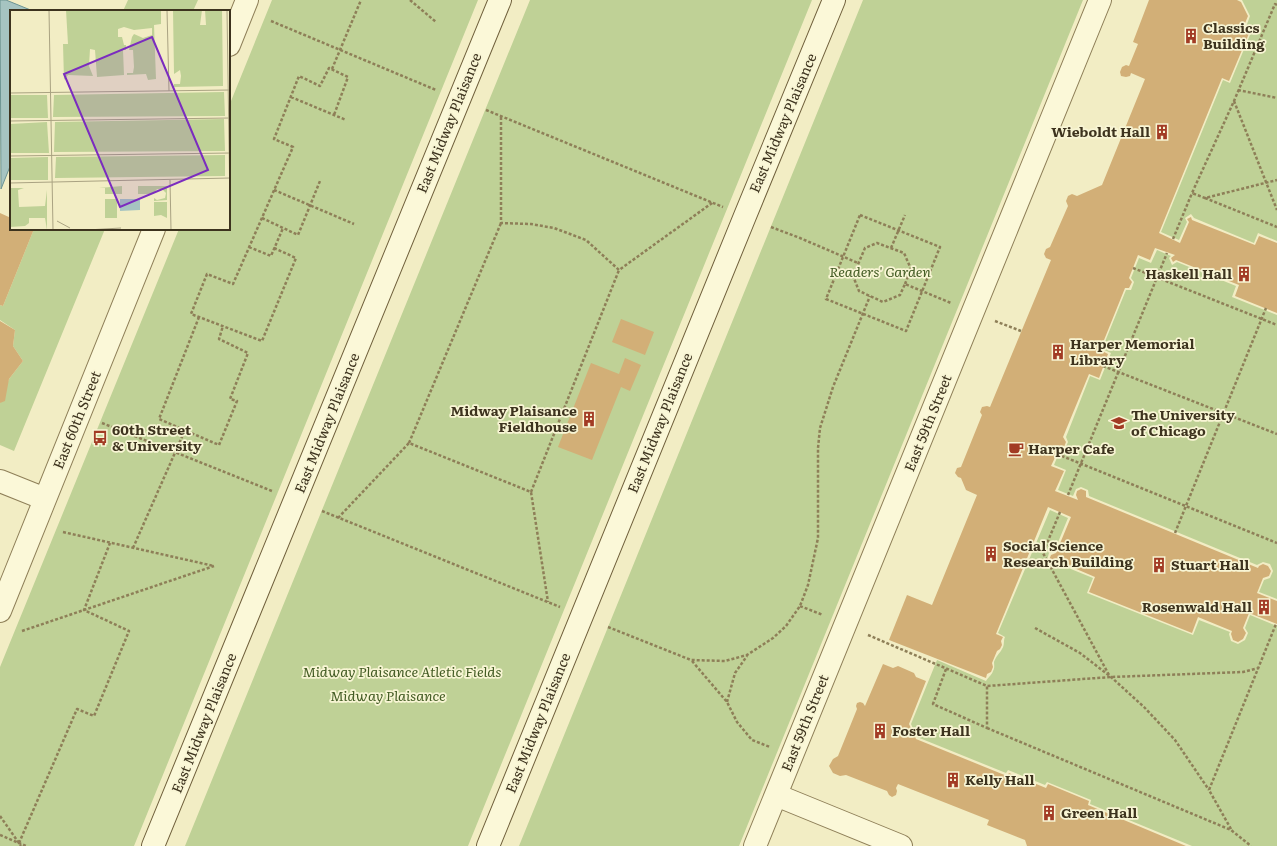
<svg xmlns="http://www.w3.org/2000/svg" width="1277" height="846" viewBox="0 0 1277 846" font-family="Literata,serif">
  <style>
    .green { fill: #bfd196 }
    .water { fill: #a6c4c1; stroke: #6c9492 }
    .building { fill: #d2af77 }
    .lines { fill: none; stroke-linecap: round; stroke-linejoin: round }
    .street-casing { stroke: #8e7f58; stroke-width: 24 }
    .secondary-casing { stroke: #70603c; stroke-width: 24 }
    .path { stroke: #8e7f58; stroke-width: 2.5; stroke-dasharray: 3 2; stroke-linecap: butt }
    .street { stroke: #fbf8d8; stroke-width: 22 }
    .secondary { stroke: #fbf8d8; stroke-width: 22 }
    .labels { text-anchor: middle; stroke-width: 3.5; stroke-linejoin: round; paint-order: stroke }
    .poi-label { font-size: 14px; font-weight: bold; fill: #3d331e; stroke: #f8f5d4; text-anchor: start }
    .street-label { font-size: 14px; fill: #3d331e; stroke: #f8f5d4 }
    .park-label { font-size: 14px; font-style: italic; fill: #425b23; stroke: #f8f5d4 }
    .inset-road { fill: none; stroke: #aaa382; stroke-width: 1 }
    .view { fill: #7b2cbf; fill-opacity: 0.15; stroke: #7b2cbf; stroke-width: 2 }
    .inset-edge { fill: none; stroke: #3d331e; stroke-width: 2 }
  </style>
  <rect width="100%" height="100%" fill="#f2edc4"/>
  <!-- green -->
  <path class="green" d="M128,0H198L193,11H123Z
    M272,0H478L134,846H0V667L179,229H229V106Z
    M530,0H812L468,846H185Z
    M863,0H1083L739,846H519Z
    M1242,0H1277V241L1258,233L1254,243L1194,218L1191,214L1185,218L1187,222L1179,240L1161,232L1223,80L1230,83L1252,30L1246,27L1250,16Z
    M34,229H105L14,451L0,445V403L9,379L23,361L13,346L15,330L0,320V305L3,306Z
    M1157,250L1171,256L1169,258L1172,265L1177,262L1236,286L1232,297L1277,315V599L1259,592L1264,580L1270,578L1273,571L1270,564L1263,562L1257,565L1089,496L1088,490L1081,487L1076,489L1073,496L1058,490L1066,470L1054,465L1060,450L1065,449L1068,442L1066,437L1090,376L1100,380L1111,353L1102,349L1126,290H1131L1134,282L1131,278L1139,258L1151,263Z
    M1050,510L1068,518L1054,552L1049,553L1047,560L1048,565L1055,568L1061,565L1093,578L1087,593L1193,635L1199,620L1230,632L1229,634L1231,641L1238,644L1245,640L1248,633L1245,628L1250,615L1277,626V846H1192L1090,804L1091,800L1047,782L1045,785L1008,770L1006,773L917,737L911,724L937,660L986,681C989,676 992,675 993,671C995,667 994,665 994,662C996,656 1000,653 1002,649C1005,645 1003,641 1005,637L998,633Z"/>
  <!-- water -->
  <path class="water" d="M0,0H6L33,11H11V164L1,189Z"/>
  <!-- building -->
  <path class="building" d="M1149,0H1237L1241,2L1248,16L1243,28L1250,31L1229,81L1222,78L1159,233L1180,243L1189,222L1187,219L1191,217L1192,220L1255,245L1259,236L1277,243V313L1235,296L1239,285L1176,260L1173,262L1171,258L1175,255L1155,248L1150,260L1138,255L1129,278L1132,282L1129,288H1125L1100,350L1108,354L1099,378L1089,374L1063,437L1066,442L1064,447L1059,449L1051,466L1064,471L1055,491L1078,500L1076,495L1077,491L1081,489L1086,491V497L1258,568L1259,566L1263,564L1268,566L1271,571L1269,576L1263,578L1257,593L1277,601V624L1249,613L1243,628L1246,633L1243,639L1238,642L1233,640L1231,634L1232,631L1198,617L1192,633L1089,592L1095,577L1060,562L1055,566L1050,564L1049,560L1051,555L1056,553L1071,517L1048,507L996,634L1003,637L1001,641L1002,645L1000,649L997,651L992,663L993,667L991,672L987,674L986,678L889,640L907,595L932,605L977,495L966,490L961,478L958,477L955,473L957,468L961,467L982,415L980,412L982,407L987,406L990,407L1051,260L1046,258L1044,254L1046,249L1050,247L1068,206L1066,201L1068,196L1072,194L1077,196L1102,185L1145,79L1131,73L1130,76L1126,77L1121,76L1120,72L1122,67L1126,65L1129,66L1138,44L1133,42Z
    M0,213L11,218V229H34L3,306L0,305Z
    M621,319L654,332L645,355L612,342Z
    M0,321L15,330L13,346L23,361L9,379L5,401L0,403Z
    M625,358L641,365L630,391L621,387L592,460L558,447L591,363L619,374Z
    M883,664L893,668L898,666L914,673L916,677L926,681L909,724L916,739L1007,776L1009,773L1046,788L1048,784L1089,801L1088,805L1186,846H1027L1025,840L987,825L989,820L898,784L896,788L897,791L896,795L892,797L889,795L887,791L846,775L840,776L833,773L829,766L833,759L838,756L857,709L856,706L857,703L860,702L863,703L865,706Z"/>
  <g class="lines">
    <defs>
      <path id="street" d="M229,45L247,0
        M0,481L45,499
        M0,611L154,229
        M776,795L901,846
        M755,846L1100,0"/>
      <path id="secondary" d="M153,846L500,0
        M488,846L745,216L834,0"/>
    </defs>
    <!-- street casing -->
    <use href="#street" class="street-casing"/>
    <!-- secondary casing -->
    <use href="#secondary" class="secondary-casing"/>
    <!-- path -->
    <path class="path" d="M410,0L436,22
      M1277,5L1275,4L1234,101L1192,193L1205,198L1277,180
      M271,21L436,90
      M332,69L361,0
      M1238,90L1277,98
      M291,97L346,120
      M1234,101L1277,210
      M486,110L723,207
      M501,117V223L531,224L554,228L586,240L619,270L712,203
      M274,190L354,224
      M1205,198L1277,227
      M860,215L940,247L906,331L826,299Z
      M262,218L298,235L320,181
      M771,227L800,238L858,263
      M1173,239L1192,193H1193
      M249,247L271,256L283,228
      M274,248L296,258L262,341L191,314L207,274L233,284L293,147L274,139L299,76L320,86L329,68L348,77L334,115
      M891,248L905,215
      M1133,268L1277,325
      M905,284L911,269L904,253L877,243L865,248L853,276L859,291L883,302L900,295L905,284L951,303
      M199,317L159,419L219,445L237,401L230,399L248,353L219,339L223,326
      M995,321L1021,331
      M1103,366L1277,434
      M102,423L272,491
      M409,443L501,223
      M1057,454L1277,543
      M531,492L619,270
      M1068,495L1167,253
      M322,511L560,607
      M1060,512L1043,553L1109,675
      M338,518L409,443L531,492L548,602
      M63,532L214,566
      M1175,533L1266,308
      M133,548L185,430
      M800,606L823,615
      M608,627L691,660L725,661L747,655L773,638L786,626L800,606L808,585L818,538V448L820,428L833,387L870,296
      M1035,628L1080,653L1111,677L1144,707L1175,740L1209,790
      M22,631L214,566
      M868,635L987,686L1111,677L1243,672L1259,668
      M692,661L727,702L737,722L752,740L770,747
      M946,669L933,704L987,728V686
      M727,702L735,673L747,656
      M987,728L1231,830L1251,846
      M0,816L21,846
      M1231,829L1209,790L1276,624
      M0,835L26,846
      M19,843L77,709L94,716L129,631L84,610L110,543"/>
    <!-- street -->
    <use href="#street" class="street"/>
    <!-- secondary -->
    <use href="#secondary" class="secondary"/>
  </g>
  <!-- icons -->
  <defs>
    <symbol id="building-bare" viewBox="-9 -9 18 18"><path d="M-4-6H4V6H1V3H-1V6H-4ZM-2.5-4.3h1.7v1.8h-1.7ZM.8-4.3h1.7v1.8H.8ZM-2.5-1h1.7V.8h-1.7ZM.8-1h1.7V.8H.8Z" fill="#a23b24" stroke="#f8f5d4" stroke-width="2.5" paint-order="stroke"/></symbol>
    <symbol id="university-bare" viewBox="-9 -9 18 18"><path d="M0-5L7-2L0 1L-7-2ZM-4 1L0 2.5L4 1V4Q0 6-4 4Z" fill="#a23b24" stroke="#f8f5d4" stroke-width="2.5" paint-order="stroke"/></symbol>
    <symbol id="bus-bare" viewBox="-9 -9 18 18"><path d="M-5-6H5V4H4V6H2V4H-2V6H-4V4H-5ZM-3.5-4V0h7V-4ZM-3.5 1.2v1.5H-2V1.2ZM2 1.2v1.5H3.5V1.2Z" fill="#a23b24" stroke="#f8f5d4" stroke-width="2.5" paint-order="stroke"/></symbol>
    <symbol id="cafe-bare" viewBox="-9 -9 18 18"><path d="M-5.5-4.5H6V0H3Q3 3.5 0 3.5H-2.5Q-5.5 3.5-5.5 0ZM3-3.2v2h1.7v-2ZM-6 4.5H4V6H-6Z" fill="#a23b24" stroke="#f8f5d4" stroke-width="2.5" paint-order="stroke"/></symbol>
  </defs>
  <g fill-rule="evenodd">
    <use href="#building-bare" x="1180" y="25" width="22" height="22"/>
    <use href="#building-bare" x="1151" y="121" width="22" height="22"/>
    <use href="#building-bare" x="1233" y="263" width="22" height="22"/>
    <use href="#building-bare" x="1047" y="341" width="22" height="22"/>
    <use href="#building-bare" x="578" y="408" width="22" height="22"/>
    <use href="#university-bare" x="1108" y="412" width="22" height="22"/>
    <use href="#bus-bare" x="89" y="427" width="22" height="22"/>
    <use href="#cafe-bare" x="1005" y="438" width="22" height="22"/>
    <use href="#building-bare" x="980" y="543" width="22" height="22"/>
    <use href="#building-bare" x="1148" y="554" width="22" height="22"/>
    <use href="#building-bare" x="1253" y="596" width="22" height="22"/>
    <use href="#building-bare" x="869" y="720" width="22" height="22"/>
    <use href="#building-bare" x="942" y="769" width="22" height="22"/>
    <use href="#building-bare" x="1038" y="802" width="22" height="22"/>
  </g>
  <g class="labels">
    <!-- poi labels -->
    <g class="poi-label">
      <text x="1203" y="33">Classics<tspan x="1203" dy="16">Building</tspan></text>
      <text x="1150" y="137" text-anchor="end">Wieboldt Hall</text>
      <text x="1232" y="279" text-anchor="end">Haskell Hall</text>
      <text x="1070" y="349">Harper Memorial<tspan x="1070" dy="16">Library</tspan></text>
      <text x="577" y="416" text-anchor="end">Midway Plaisance<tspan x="577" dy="16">Fieldhouse</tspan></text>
      <text x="1131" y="420">The University<tspan x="1131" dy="16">of Chicago</tspan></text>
      <text x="112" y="435">60th Street<tspan x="112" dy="16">&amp; University</tspan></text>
      <text x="1028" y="454">Harper Cafe</text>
      <text x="1003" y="551">Social Science<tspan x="1003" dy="16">Research Building</tspan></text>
      <text x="1171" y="570">Stuart Hall</text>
      <text x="1252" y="612" text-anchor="end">Rosenwald Hall</text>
      <text x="892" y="736">Foster Hall</text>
      <text x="965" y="785">Kelly Hall</text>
      <text x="1061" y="818">Green Hall</text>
    </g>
    <!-- street labels -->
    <g class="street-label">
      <text transform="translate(449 123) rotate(-68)" y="5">East Midway Plaisance</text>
      <text transform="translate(783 123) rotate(-67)" y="5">East Midway Plaisance</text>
      <text transform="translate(77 420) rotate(-68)" y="5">East 60th Street</text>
      <text transform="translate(327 423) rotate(-68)" y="5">East Midway Plaisance</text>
      <text transform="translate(660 423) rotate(-68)" y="5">East Midway Plaisance</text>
      <text transform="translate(928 423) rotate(-68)" y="5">East 59th Street</text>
      <text transform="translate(204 723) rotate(-68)" y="5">East Midway Plaisance</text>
      <text transform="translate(538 723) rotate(-68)" y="5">East Midway Plaisance</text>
      <text transform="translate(805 723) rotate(-68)" y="5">East 59th Street</text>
    </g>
    <!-- park labels -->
    <g class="park-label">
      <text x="880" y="277">Readers' Garden</text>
      <text x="402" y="677">Midway Plaisance Atletic Fields</text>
      <text x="388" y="701">Midway Plaisance</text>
    </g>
  </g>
  <!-- overview -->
  <g transform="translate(10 10)">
    <rect width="220" height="220" fill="#f2edc4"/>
    <path d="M56,0H151V14L144,15L146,69L138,70L136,64L117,65V63H123L124,57L123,40H119L122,27L124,24L133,28L142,25V18L124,20L114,17L108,19V27H112L114,35H116V40H113L114,65L87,67L85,40L80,39L79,56L83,66L58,65L54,70L53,34H58ZM163,0H192L190,15H196L195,0H212L213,76L164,77V74H170L171,66L170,60L164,64ZM214,82L215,106L43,107L44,85ZM0,85H37L38,108H0ZM214,109L215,141L44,142L45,112ZM37,112L39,143H0V114ZM215,145V166L45,168L46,147ZM38,147V170H0V148ZM112,176V184H95V178H89ZM128,176H157V190L144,191V188L147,190L155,188L156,183L152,179H147L143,184H128ZM0,178H14L8,180L9,197L35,196L37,180V220L35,208H19V213L15,216L0,217ZM95,189H107V208H95ZM144,192H157V208L151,205L144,206Z" fill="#bfd196"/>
    <path d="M110,189H130V200L110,201Z" fill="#a6c4c1"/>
    <path class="inset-road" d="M39,0L43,220M157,0L159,81M217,0L220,199M0,83L220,80M0,111L220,108M0,146L220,143M160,170L161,220M0,173L220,168M47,211L60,218M77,220L111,218"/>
    <path class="view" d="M142,27L198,160L110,197L54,64Z"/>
    <rect width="220" height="220" class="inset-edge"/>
  </g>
</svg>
